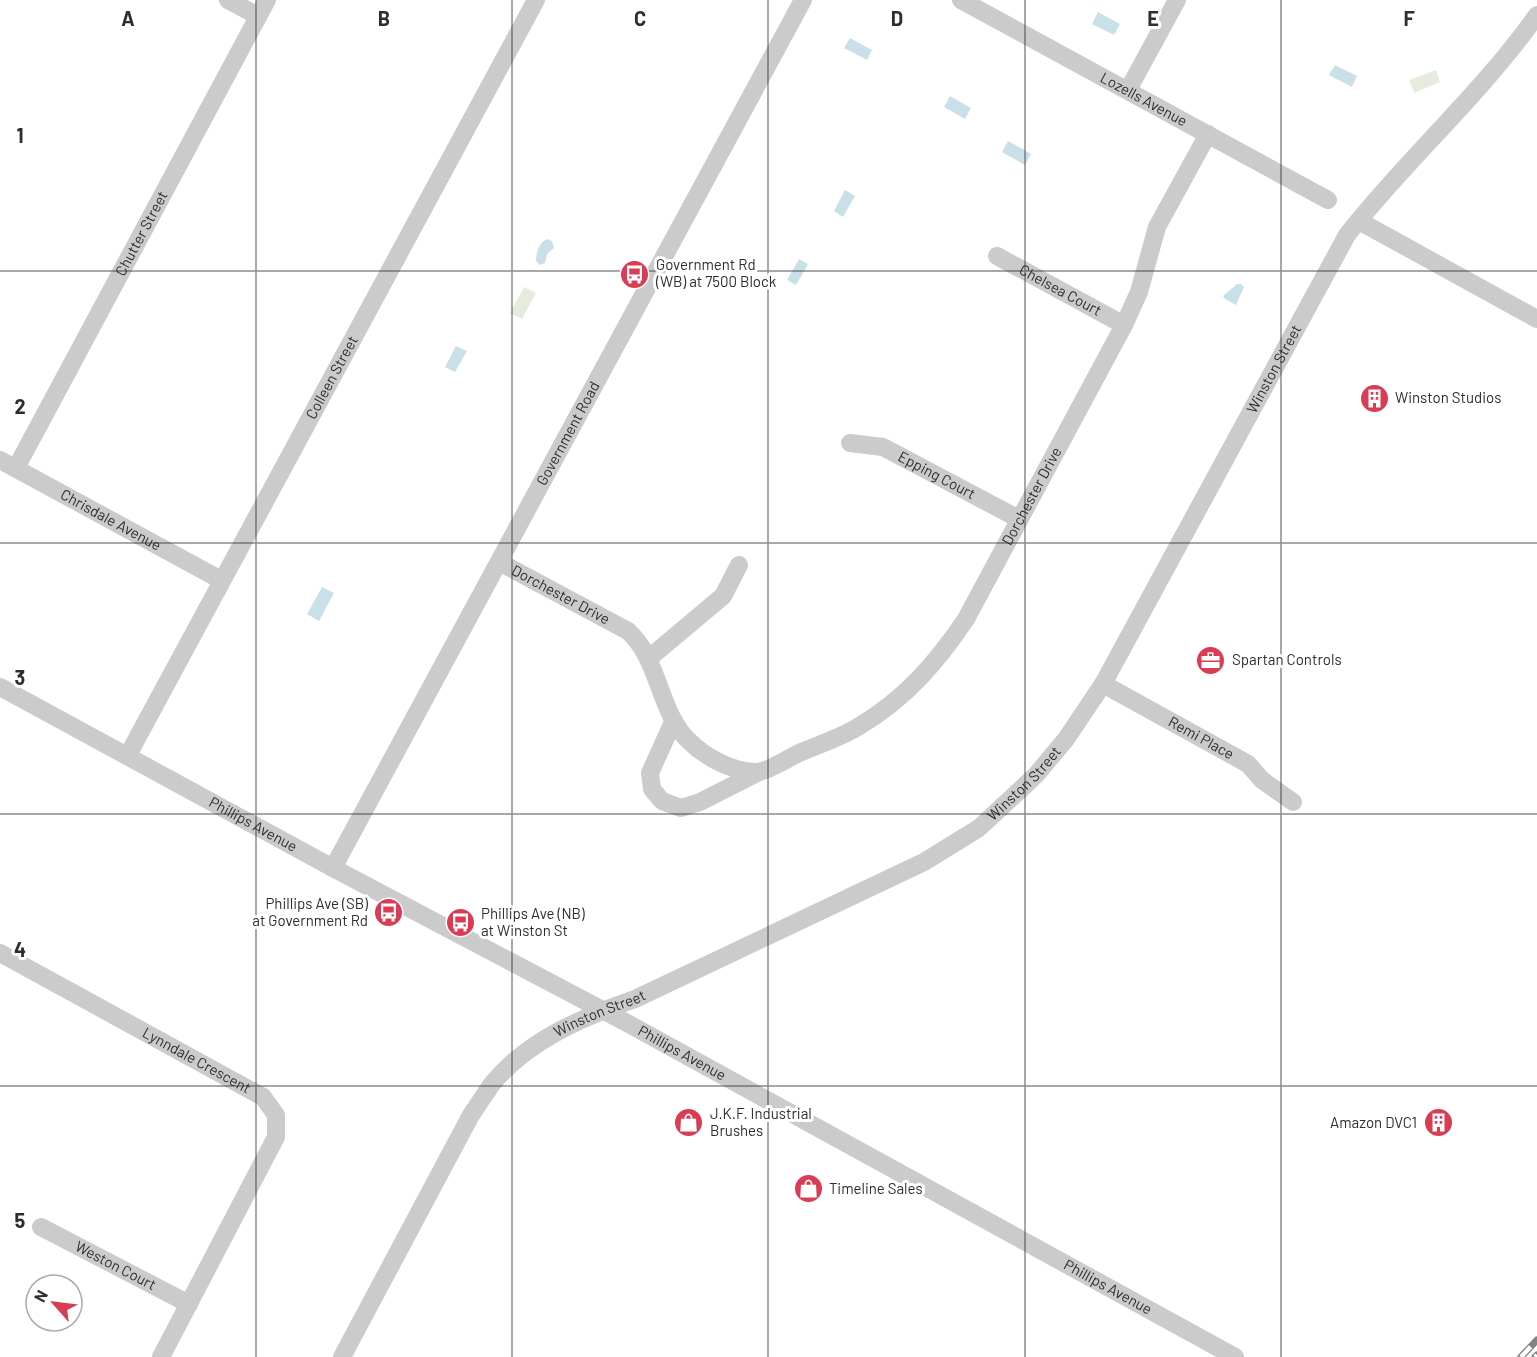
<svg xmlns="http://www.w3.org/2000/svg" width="1537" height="1357" viewBox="0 0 1537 1357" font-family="Barlow,sans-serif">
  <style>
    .green { fill: #e5ebdd }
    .water { fill: #cae0e9 }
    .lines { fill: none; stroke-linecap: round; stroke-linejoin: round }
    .minor { stroke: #cbcbcb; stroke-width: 18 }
    .rail-casing { stroke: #838383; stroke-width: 7 }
    .rail { stroke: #fff; stroke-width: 4.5; stroke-dasharray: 14; stroke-linecap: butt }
    .grid { fill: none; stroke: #2e2e2e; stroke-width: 1.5; stroke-opacity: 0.55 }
    .labels { text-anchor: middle; stroke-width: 6; stroke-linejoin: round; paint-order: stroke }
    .street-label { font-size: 15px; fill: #2e2e2e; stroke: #fff }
    .poi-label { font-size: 15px; fill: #2e2e2e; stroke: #fff; text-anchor: start }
    .grid-label { font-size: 20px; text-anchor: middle; font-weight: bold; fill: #2e2e2e; stroke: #fff; stroke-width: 6; stroke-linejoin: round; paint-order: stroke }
  </style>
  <rect width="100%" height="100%" fill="#fff"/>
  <!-- green -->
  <path class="green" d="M1436,70L1440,82L1414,93L1409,80Z
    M524,287L536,293L522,319L510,313Z"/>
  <!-- water -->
  <path class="water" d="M1098,12L1120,24L1114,35L1092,24Z
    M850,38L872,50L867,60L844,48Z
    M1335,65L1357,76L1352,87L1329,75Z
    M950,96L971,108L965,119L944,107Z
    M1008,141L1031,154L1025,165L1002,152Z
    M845,190L855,196L843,217L834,211Z
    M547,239L552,241L554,248L547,254L545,263L540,265L536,261C536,253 539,242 547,239Z
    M799,259L808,264L796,285L787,280Z
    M1237,284H1241L1244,287L1236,305L1225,299L1223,296Z
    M456,346L467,351L455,372L445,367Z
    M322,587L334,593L319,621L307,614Z"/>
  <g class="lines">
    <!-- minor -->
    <g class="minor">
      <path d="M228,0L258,16"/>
      <path id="s1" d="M961,0L1328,200"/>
      <path d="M1128,90L1177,0"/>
      <path d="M1359,221L1537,319"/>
      <path id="s2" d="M997,256L1124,325"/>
      <path id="s3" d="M850,443L883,447L1019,519"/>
      <path id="s4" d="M0,460L221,580"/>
      <path id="s5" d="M16,468L267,0"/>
      <path id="s6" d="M499,562L628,631C660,660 658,711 689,741C705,757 734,773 758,772C768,771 789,758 799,753C820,744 843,737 861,725C906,698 937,662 966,619L1124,325L1139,292L1157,227L1208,134"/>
      <path d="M648,659L723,596L739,565"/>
      <path id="s7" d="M1103,684L1248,764L1262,780L1293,802"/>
      <path id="s8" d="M0,687L333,868L627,1023L1235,1357"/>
      <path d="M673,722L650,773L652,789L662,801L681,808L700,802L759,772"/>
      <path id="s9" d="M128,755L536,0"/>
      <path id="s10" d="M333,868L803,0"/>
      <path id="s11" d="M0,953L263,1097L276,1115V1137L161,1357"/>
      <path id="s12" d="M41,1227L189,1304"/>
      <path id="s13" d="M342,1357L471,1115C478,1105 485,1094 492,1084C528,1040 583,1017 635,999L924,862L979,828L1036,775L1066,739L1103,684L1347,235C1407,159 1481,94 1537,15"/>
    </g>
    <defs>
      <path id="rail" d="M1521,1357L1537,1340
        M1535,1357L1537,1355"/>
    </defs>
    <!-- rail casing -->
    <use href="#rail" class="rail-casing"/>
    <!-- rail -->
    <use href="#rail" class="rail"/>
  </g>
  <!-- grid -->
  <path class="grid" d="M256,0V1357M512,0V1357M768,0V1357M1025,0V1357M1281,0V1357M0,271H1537M0,543H1537M0,814H1537M0,1086H1537"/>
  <!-- icons -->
  <defs>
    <symbol id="bus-disc" viewBox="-11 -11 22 22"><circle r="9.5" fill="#da3c53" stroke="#fff"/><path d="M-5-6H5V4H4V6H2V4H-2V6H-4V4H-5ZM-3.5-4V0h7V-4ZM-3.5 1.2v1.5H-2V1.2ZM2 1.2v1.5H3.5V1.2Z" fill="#fff"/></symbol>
    <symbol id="building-disc" viewBox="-11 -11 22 22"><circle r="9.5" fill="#da3c53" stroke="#fff"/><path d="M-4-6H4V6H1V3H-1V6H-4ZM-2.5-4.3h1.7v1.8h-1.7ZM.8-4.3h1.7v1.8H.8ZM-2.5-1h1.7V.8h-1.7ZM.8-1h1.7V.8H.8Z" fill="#fff"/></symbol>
    <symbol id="office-disc" viewBox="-11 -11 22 22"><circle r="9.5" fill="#da3c53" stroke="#fff"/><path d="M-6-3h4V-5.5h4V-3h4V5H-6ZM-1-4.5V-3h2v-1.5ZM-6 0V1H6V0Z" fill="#fff"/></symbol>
    <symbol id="shop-disc" viewBox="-11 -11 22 22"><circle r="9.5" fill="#da3c53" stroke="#fff"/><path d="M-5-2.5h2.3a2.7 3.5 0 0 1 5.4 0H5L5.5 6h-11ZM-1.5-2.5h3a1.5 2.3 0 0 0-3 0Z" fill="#fff"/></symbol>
  </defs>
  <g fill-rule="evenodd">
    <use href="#bus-disc" x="618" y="258" width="33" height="33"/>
    <use href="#building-disc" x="1358" y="382" width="33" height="33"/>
    <use href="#office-disc" x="1194" y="644" width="33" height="33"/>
    <use href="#bus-disc" x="372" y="896" width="33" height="33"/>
    <use href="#bus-disc" x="444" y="906" width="33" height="33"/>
    <use href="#shop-disc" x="672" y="1106" width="33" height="33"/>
    <use href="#building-disc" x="1422" y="1106" width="33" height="33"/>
    <use href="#shop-disc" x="792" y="1172" width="33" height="33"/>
  </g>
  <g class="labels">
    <!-- street labels -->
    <g class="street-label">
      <text dy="5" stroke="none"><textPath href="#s1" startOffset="208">Lozells Avenue</textPath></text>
      <text dy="5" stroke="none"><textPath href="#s5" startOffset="266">Chutter Street</textPath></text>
      <text dy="5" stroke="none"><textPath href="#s2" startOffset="72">Chelsea Court</textPath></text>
      <text dy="5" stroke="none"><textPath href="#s13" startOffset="1414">Winston Street</textPath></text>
      <text dy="5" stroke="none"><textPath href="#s9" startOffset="429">Colleen Street</textPath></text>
      <text dy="5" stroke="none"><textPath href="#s10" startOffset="494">Government Road</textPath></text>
      <text dy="5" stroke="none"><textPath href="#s3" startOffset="94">Epping Court</textPath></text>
      <text dy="5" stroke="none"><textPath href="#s6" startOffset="754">Dorchester Drive</textPath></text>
      <text dy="5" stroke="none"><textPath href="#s4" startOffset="126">Chrisdale Avenue</textPath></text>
      <text dy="5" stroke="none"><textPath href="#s6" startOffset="70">Dorchester Drive</textPath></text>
      <text dy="5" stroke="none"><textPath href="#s7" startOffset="112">Remi Place</textPath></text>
      <text dy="5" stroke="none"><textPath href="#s13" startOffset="928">Winston Street</textPath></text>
      <text dy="5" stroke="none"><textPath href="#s8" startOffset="288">Phillips Avenue</textPath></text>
      <text dy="5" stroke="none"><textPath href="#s13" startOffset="442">Winston Street</textPath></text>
      <text dy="5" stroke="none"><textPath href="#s8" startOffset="774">Phillips Avenue</textPath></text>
      <text dy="5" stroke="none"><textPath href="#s11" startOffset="224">Lynndale Crescent</textPath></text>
      <text dy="5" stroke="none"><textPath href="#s12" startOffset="84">Weston Court</textPath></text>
      <text dy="5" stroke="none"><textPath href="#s8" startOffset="1260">Phillips Avenue</textPath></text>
    </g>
    <!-- poi labels -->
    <g class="poi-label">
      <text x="656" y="270">Government Rd<tspan x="656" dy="17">(WB) at 7500 Block</tspan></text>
      <text x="1395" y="403">Winston Studios</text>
      <text x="1232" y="665">Spartan Controls</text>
      <text x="368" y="909" text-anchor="end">Phillips Ave (SB)<tspan x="368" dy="17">at Government Rd</tspan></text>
      <text x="481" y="919">Phillips Ave (NB)<tspan x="481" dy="17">at Winston St</tspan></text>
      <text x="710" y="1119">J.K.F. Industrial<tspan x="710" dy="17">Brushes</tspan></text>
      <text x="1417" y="1128" text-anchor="end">Amazon DVC1</text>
      <text x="829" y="1194">Timeline Sales</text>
    </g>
  </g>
  <g class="grid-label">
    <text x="128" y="26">A</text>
    <text x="384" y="26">B</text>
    <text x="640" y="26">C</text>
    <text x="897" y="26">D</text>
    <text x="1153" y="26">E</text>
    <text x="1409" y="26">F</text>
    <text x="20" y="143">1</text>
    <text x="20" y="414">2</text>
    <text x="20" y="685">3</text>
    <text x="20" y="957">4</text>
    <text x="20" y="1228">5</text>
  </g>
  <!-- north arrow -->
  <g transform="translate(54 1303) rotate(298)"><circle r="28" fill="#ffffff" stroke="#ababab" stroke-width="1.5"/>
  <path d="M0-4.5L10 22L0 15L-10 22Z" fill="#da3c53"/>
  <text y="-9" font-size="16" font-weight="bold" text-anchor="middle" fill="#2e2e2e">N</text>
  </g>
</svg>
